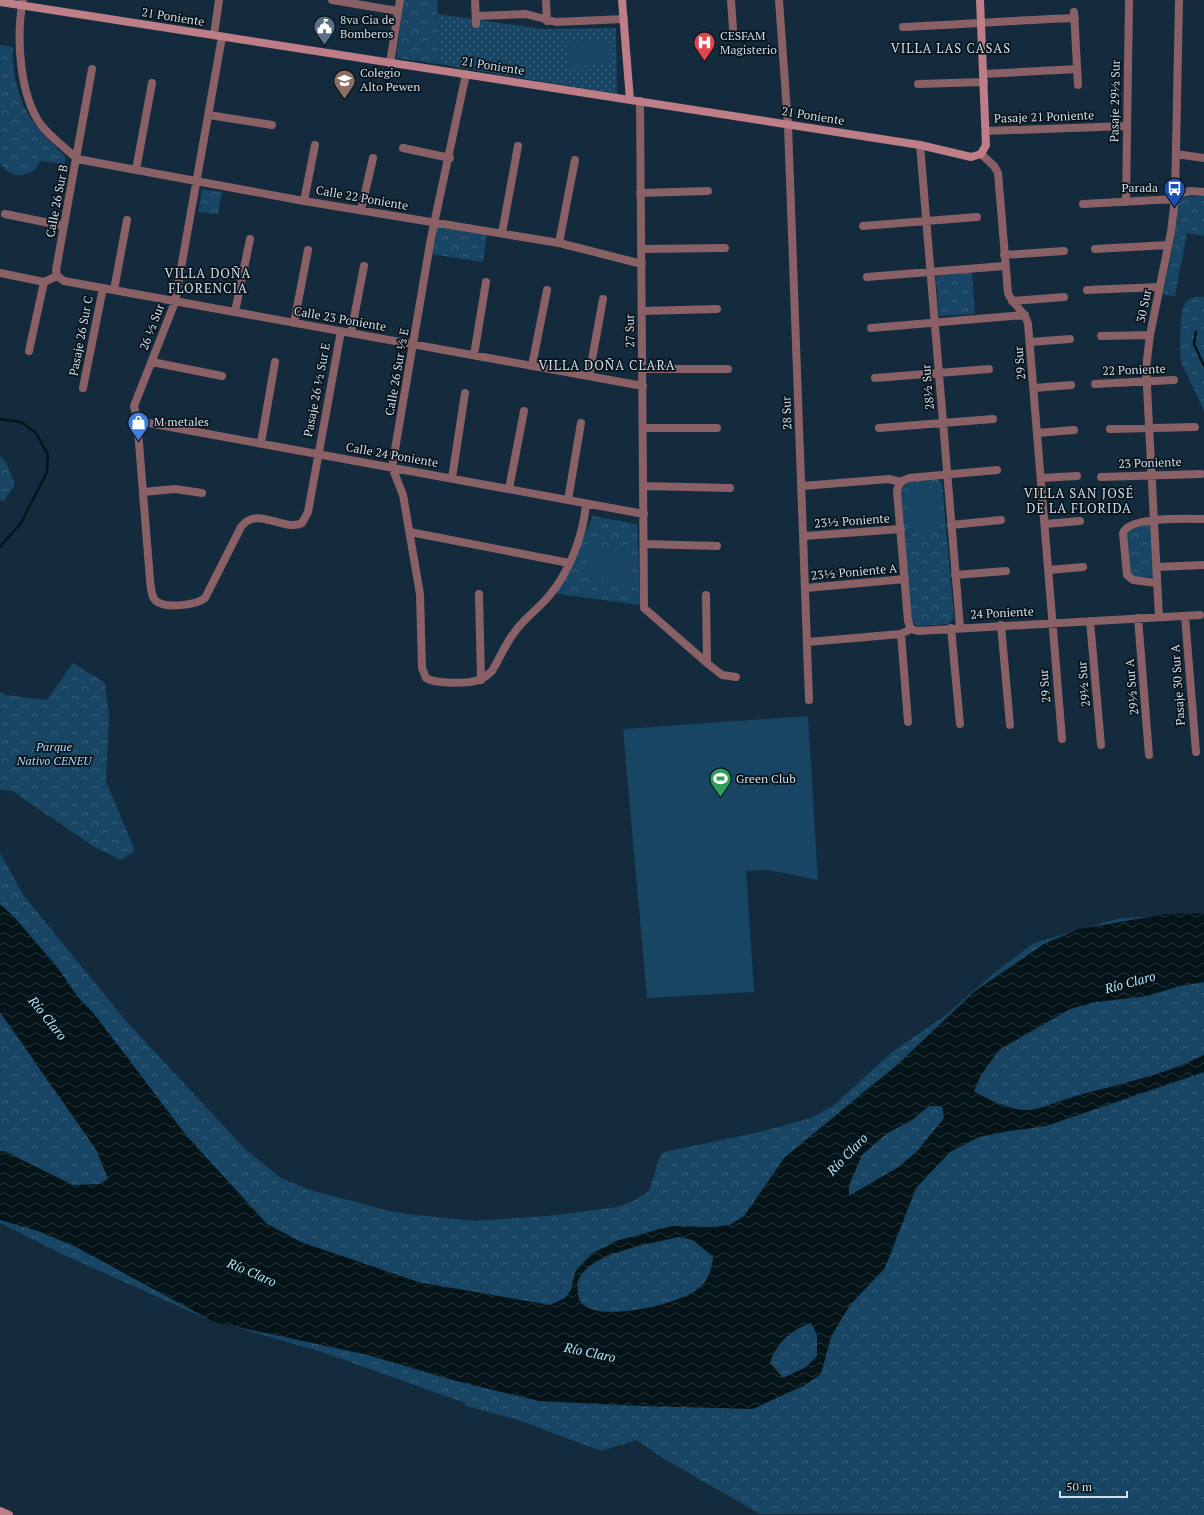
<svg xmlns="http://www.w3.org/2000/svg" width="1204" height="1515" viewBox="0 0 1204 1515" font-family="'PT Serif',serif">
  <style>
    .grass { fill: url(#grass-dots) }
    .forest { fill: url(#forest-crowns) }
    .pitch { fill: #174563 }
    .water { fill: url(#water-waves); fill-rule: evenodd }
    .lines { fill: none; stroke-linecap: round; stroke-linejoin: round }
    .stream { stroke: #051418; stroke-width: 2.5 }
    .street { stroke: #886065; stroke-width: 8 }
    .secondary { stroke: #be7e87; stroke-width: 8 }
    .labels { text-anchor: middle; stroke-width: 3.5; stroke-linejoin: round; paint-order: stroke }
    .street-label { font-size: 12px; fill: #d0dfea; stroke: #08131a }
    .poi-label { font-size: 12px; fill: #d0dfea; stroke: #08131a; text-anchor: start }
    .park-label { font-size: 12px; font-style: italic; fill: #b1d9f7; stroke: #08131a }
    .neighbourhood-label { font-size: 13px; letter-spacing: 1px; fill: #d0dfea; stroke: #08131a }
    .water-label { font-size: 13px; font-style: italic; fill: #afe6f6; stroke: #08131a }
  </style>
  <defs>
    <pattern id="grass-dots" width="8" height="8" patternUnits="userSpaceOnUse"><rect width="8" height="8" fill="#174563"/><path d="M2 2h.1M6 6h.1" fill="none" stroke="#385f7a" stroke-width="1.8" stroke-linecap="round"/></pattern>
    <pattern id="forest-crowns" width="20" height="18" patternUnits="userSpaceOnUse"><rect width="20" height="18" fill="#174563"/><path d="M2 6a3 3 0 1 1 6 0M12 15a3 3 0 1 1 6 0" fill="none" stroke="#385f7a"/></pattern>
    <pattern id="water-waves" width="16" height="10" patternUnits="userSpaceOnUse"><rect width="16" height="10" fill="#051418"/><path d="M0 5q4-4 8 0t8 0" fill="none" stroke="#28363a"/></pattern>
  </defs>
  <rect width="100%" height="100%" fill="#132b3c"/>
  <!-- grass -->
  <path class="grass" d="M438,14L542,29L616,28L617,94L439,64Z"/>
  <!-- forest -->
  <path class="forest" d="M404,0H437L439,64L396,58Z
    M0,45L13,47C11,69 18,100 31,119C40,133 53,144 65,156V164L40,161L35,170C21,178 9,177 0,163Z
    M202,189L222,192L218,214L198,212Z
    M1204,196V236L1187,233L1175,296L1163,295L1174,240L1178,197Z
    M435,224L487,231L483,262L430,254Z
    M972,272L975,314L939,316L936,276Z
    M1193,297H1204V411L1181,362C1180,350 1179,316 1184,305C1186,301 1189,299 1193,297Z
    M0,456L6,462L15,485L3,502L0,499Z
    M936,479L942,483L954,617L949,624L918,626L911,620L901,491L907,482Z
    M593,516L637,524L640,605L552,593L574,557Z
    M1152,524L1154,577H1132L1128,571L1126,534L1131,528Z
    M73,663L105,683L109,715L106,781L135,851L121,860L93,846L12,791L0,790V692L6,695L47,700Z
    M0,853L24,896L127,1022L244,1148L281,1178L310,1190L389,1211L415,1215L476,1221L547,1216L618,1207L633,1201L649,1191L660,1156L664,1152L764,1131L811,1118L833,1106L892,1052L946,1015L994,973L1034,943L1120,918L1204,914V1515L760,1514L666,1460L636,1440L601,1451L515,1419L466,1406L465,1403L325,1353L205,1318L64,1255L0,1223Z"/>
  <!-- pitch -->
  <path class="pitch" d="M609,39L611,63L569,67L566,43Z
    M938,488L941,532L913,534L909,490Z
    M589,548L635,555L630,584L585,577Z
    M808,716L818,880L768,870L746,871L754,992L647,998L623,729Z"/>
  <!-- water -->
  <path class="water" d="M0,904L14,917L58,968L77,996L95,1015L186,1135L267,1224L301,1242L418,1282L550,1305L565,1298L571,1290L575,1272L591,1254L616,1241L671,1226L709,1227L730,1225L744,1216L785,1157L897,1065L975,991L1044,944L1079,929L1166,914L1204,913V982L1180,986L1147,996L1096,1002L1070,1009L999,1050L981,1075L974,1091C987,1100 1007,1108 1023,1110C1039,1111 1058,1101 1073,1097C1117,1084 1163,1076 1204,1055V1072L1046,1126L1010,1131L979,1137L950,1152L916,1188L885,1268L850,1305L831,1337L821,1374L805,1385L753,1409L640,1406L539,1401L456,1381L368,1355L214,1322L74,1246L38,1231L0,1220V1151H4L73,1185L100,1184L108,1179L97,1151L0,1012ZM929,1106H942L944,1118L918,1150L900,1166L849,1196V1185L862,1155L886,1134L912,1120ZM679,1237L693,1240L713,1257C712,1269 709,1279 700,1287C681,1304 615,1318 591,1309C587,1308 583,1303 579,1300C579,1295 576,1286 578,1281C587,1253 653,1243 679,1237ZM811,1323L817,1335V1356L806,1367L783,1378L770,1363C777,1342 791,1330 811,1323Z"/>
  <g class="lines">
    <!-- stream -->
    <path class="stream" d="M1196,332L1194,344L1204,366
      M0,419L21,422L36,433L48,455L47,472L21,523L0,547"/>
    <!-- street -->
    <path class="street" d="M23,0C16,36 19,94 41,125C51,138 66,148 77,159
      M332,0L398,11
      M475,0L476,24
      M546,0L547,21
      M731,0L733,29
      M779,0L788,125L809,700
      M1074,12L1078,85
      M476,16L526,14L556,22L624,19
      M903,27C960,25 1017,20 1075,18
      M214,35L219,0
      M222,37L175,302L134,406L137,418L150,580C151,587 151,597 156,601C165,609 197,605 205,598L241,527C257,505 282,532 302,523L308,512L341,331
      M390,63L400,0
      M466,74L431,238L392,467L403,495L420,594L422,668L426,678C436,684 468,684 479,680C484,678 488,675 492,671C500,658 506,642 517,629C526,617 539,608 549,596C570,571 583,536 586,504
      M983,74L1077,69
      M918,84L984,82
      M640,101L644,608L707,663L722,675L736,677
      M209,115L272,125
      M986,131L1127,126
      M920,145L960,627
      M403,148L450,158
      M981,154L994,166L998,173L1008,293C1013,305 1025,311 1028,324L1062,739
      M1176,154L1204,158
      M77,159L304,201L559,243L642,264
      M136,170L152,83
      M640,193L708,191
      M1175,194L1191,191L1204,192
      M304,201L315,145
      M1126,202L1129,0
      M1083,204L1175,199
      M361,210L373,158
      M5,214L64,226
      M863,226L977,217
      M502,233L518,146
      M559,243L575,160
      M641,249L725,248
      M1095,249L1168,245
      M1004,255L1064,251
      M0,273L44,282
      M57,276L64,281L643,386
      M57,276L56,270L92,69
      M867,277L1004,266
      M114,290L127,220
      M1087,290L1160,287
      M1012,301L1064,297
      M642,311L717,309
      M235,312L250,239
      M294,323L308,250
      M871,328L1025,315
      M351,333L364,266
      M1101,336L1150,335
      M1030,342L1070,339
      M29,351L44,282L57,276
      M474,355L486,282
      M152,362L222,376
      M532,366L547,290
      M643,369H728
      M589,376L603,299
      M875,378L989,369
      M1095,384L1174,380
      M83,388L103,288
      M1034,388L1071,385
      M137,418L143,422L644,514
      M643,428H717
      M879,428L993,419
      M1110,429L1195,427
      M1037,433L1074,430
      M261,443L275,362
      M1101,477L1201,474
      M452,478L465,393
      M1041,478L1077,476
      M644,486L730,488
      M802,486L889,479L901,482
      M509,489L524,411
      M143,492L175,489L202,493
      M568,500L581,423
      M1045,524L1080,521
      M951,525L1001,520
      M410,532L569,563
      M805,536L901,529
      M644,544L717,546
      M1156,567L1204,565
      M1049,570L1083,567
      M955,575L1006,571
      M1157,583L1133,580L1127,575L1123,533C1129,516 1187,519 1204,519
      M806,588L905,579
      M479,594L481,680
      M706,595L707,663
      M1185,616L1196,752
      M1159,617L1146,368L1150,335L1171,232L1175,199L1179,0
      M1138,618L1149,755
      M1090,621L1101,745
      M1001,625L1010,725
      M951,628L960,724
      M911,629L918,631L1200,615
      M911,629L908,621L897,491C898,484 902,480 909,478L997,470
      M901,634L908,722
      M808,642L901,634L911,629"/>
    <!-- secondary -->
    <path class="secondary" d="M622,0L630,100
      M0,2L920,145L971,157L981,154L986,145L980,0
      M0,1511L9,1515"/>
  </g>
  <!-- icons -->
  <defs>
    <symbol id="civic-pin" viewBox="-11 -11 22 30"><path d="M0 17L-7.5 6A9.5 9.5 0 1 1 7.5 6Z" fill="#5c6f8a" stroke="#08131a"/><path d="M-.6-6.5H3V-4.5H.6V-3L4-1V1h2V6H-6V1h2V-1L-.6-3ZM-1.2 2.5V6h2.4V2.5Z" fill="#fff"/></symbol>
    <symbol id="hospital-pin" viewBox="-11 -11 22 30"><path d="M0 17L-7.5 6A9.5 9.5 0 1 1 7.5 6Z" fill="#e0444e" stroke="#08131a"/><path d="M-5-5h3v3.5h4V-5h3V5h-3V1.5h-4V5h-3Z" fill="#fff"/></symbol>
    <symbol id="school-pin" viewBox="-11 -11 22 30"><path d="M0 17L-7.5 6A9.5 9.5 0 1 1 7.5 6Z" fill="#8d6e63" stroke="#08131a"/><path d="M0-5L7-2L0 1L-7-2ZM-4 1L0 2.5L4 1V4Q0 6-4 4Z" fill="#fff"/></symbol>
    <symbol id="bus-pin" viewBox="-11 -11 22 30"><path d="M0 17L-7.5 6A9.5 9.5 0 1 1 7.5 6Z" fill="#1a4fb4" stroke="#08131a"/><path d="M-5-6H5V4H4V6H2V4H-2V6H-4V4H-5ZM-3.5-4V0h7V-4ZM-3.5 1.2v1.5H-2V1.2ZM2 1.2v1.5H3.5V1.2Z" fill="#fff"/></symbol>
    <symbol id="shop-pin" viewBox="-11 -11 22 30"><path d="M0 17L-7.5 6A9.5 9.5 0 1 1 7.5 6Z" fill="#3f7fe0" stroke="#08131a"/><path d="M-5-2.5h2.3a2.7 3.5 0 0 1 5.4 0H5L5.5 6h-11ZM-1.5-2.5h3a1.5 2.3 0 0 0-3 0Z" fill="#fff"/></symbol>
    <symbol id="stadium-pin" viewBox="-11 -11 22 30"><path d="M0 17L-7.5 6A9.5 9.5 0 1 1 7.5 6Z" fill="#2e9e5b" stroke="#08131a"/><path d="M0-5a6.5 5 0 1 0 0 10a6.5 5 0 1 0 0-10ZM-3.5-1.8h7v3.6h-7Z" fill="#fff"/></symbol>
  </defs>
  <g fill-rule="evenodd">
    <use href="#civic-pin" x="312" y="14" width="25" height="34"/>
    <use href="#hospital-pin" x="692" y="30" width="25" height="34"/>
    <use href="#school-pin" x="332" y="68" width="25" height="34"/>
    <use href="#bus-pin" x="1162" y="176" width="25" height="34"/>
    <use href="#shop-pin" x="126" y="410" width="25" height="34"/>
    <use href="#stadium-pin" x="708" y="766" width="25" height="34"/>
  </g>
  <g class="labels">
    <!-- street labels -->
    <g class="street-label">
      <text transform="translate(173 17) rotate(9)" y="4">21 Poniente</text>
      <text transform="translate(493 66) rotate(9)" y="4">21 Poniente</text>
      <text transform="translate(1115 101) rotate(-89)" y="4">Pasaje 29½ Sur</text>
      <text transform="translate(813 116) rotate(9)" y="4">21 Poniente</text>
      <text transform="translate(1044 117) rotate(-2)" y="4">Pasaje 21 Poniente</text>
      <text transform="translate(362 198) rotate(10)" y="4">Calle 22 Poniente</text>
      <text transform="translate(57 201) rotate(-79)" y="4">Calle 26 Sur B</text>
      <text transform="translate(1144 306) rotate(-78)" y="4">30 Sur</text>
      <text transform="translate(340 319) rotate(10)" y="4">Calle 23 Poniente</text>
      <text transform="translate(152 327) rotate(-69)" y="4">26 ½ Sur</text>
      <text transform="translate(630 331) rotate(-91)" y="4">27 Sur</text>
      <text transform="translate(81 336) rotate(-79)" y="4">Pasaje 26 Sur C</text>
      <text transform="translate(1020 363) rotate(-95)" y="4">29 Sur</text>
      <text transform="translate(1134 370) rotate(-2)" y="4">22 Poniente</text>
      <text transform="translate(397 372) rotate(-80)" y="4">Calle 26 Sur ½ E</text>
      <text transform="translate(928 387) rotate(-95)" y="4">28½ Sur</text>
      <text transform="translate(317 390) rotate(-79)" y="4">Pasaje 26 ½ Sur E</text>
      <text transform="translate(787 413) rotate(-92)" y="4">28 Sur</text>
      <text transform="translate(392 455) rotate(10)" y="4">Calle 24 Poniente</text>
      <text transform="translate(1150 463) rotate(-2)" y="4">23 Poniente</text>
      <text transform="translate(852 521) rotate(-4)" y="4">23½ Poniente</text>
      <text transform="translate(854 572) rotate(-5)" y="4">23½ Poniente A</text>
      <text transform="translate(1002 613) rotate(-3)" y="4">24 Poniente</text>
      <text transform="translate(1084 684) rotate(-95)" y="4">29½ Sur</text>
      <text transform="translate(1178 685) rotate(-94)" y="4">Pasaje 30 Sur A</text>
      <text transform="translate(1045 686) rotate(-95)" y="4">29 Sur</text>
      <text transform="translate(1132 687) rotate(-95)" y="4">29½ Sur A</text>
    </g>
    <!-- poi labels -->
    <g class="poi-label">
      <text x="340" y="24">8va Cia de<tspan x="340" dy="14">Bomberos</tspan></text>
      <text x="720" y="40">CESFAM<tspan x="720" dy="14">Magisterio</tspan></text>
      <text x="360" y="77">Colegio<tspan x="360" dy="14">Alto Pewen</tspan></text>
      <text x="1158" y="192" text-anchor="end">Parada</text>
      <text x="154" y="426">M metales</text>
      <text x="736" y="783">Green Club</text>
    </g>
    <!-- park labels -->
    <g class="park-label">
      <text x="54" y="751">Parque<tspan x="54" dy="14">Nativo CENEU</tspan></text>
    </g>
    <!-- neighbourhood labels -->
    <g class="neighbourhood-label">
      <text x="951" y="53">VILLA LAS CASAS</text>
      <text x="208" y="278">VILLA DOÑA<tspan x="208" dy="15">FLORENCIA</tspan></text>
      <text x="607" y="370">VILLA DOÑA CLARA</text>
      <text x="1079" y="498">VILLA SAN JOSÉ<tspan x="1079" dy="15">DE LA FLORIDA</tspan></text>
    </g>
    <!-- water labels -->
    <g class="water-label">
      <text transform="translate(1130 982) rotate(-15)" y="5">Río Claro</text>
      <text transform="translate(48 1018) rotate(51)" y="5">Río Claro</text>
      <text transform="translate(847 1154) rotate(-46)" y="5">Río Claro</text>
      <text transform="translate(252 1272) rotate(23)" y="5">Río Claro</text>
      <text transform="translate(590 1352) rotate(12)" y="5">Río Claro</text>
    </g>
  </g>
  <!-- scale -->
  <path d="M1060 1491v6h67v-6" fill="none" stroke="#d0dfea" stroke-width="2"/>
  <text x="1066" y="1491" font-size="12" fill="#d0dfea" stroke="#08131a" stroke-width="3" paint-order="stroke">50 m</text>
</svg>
